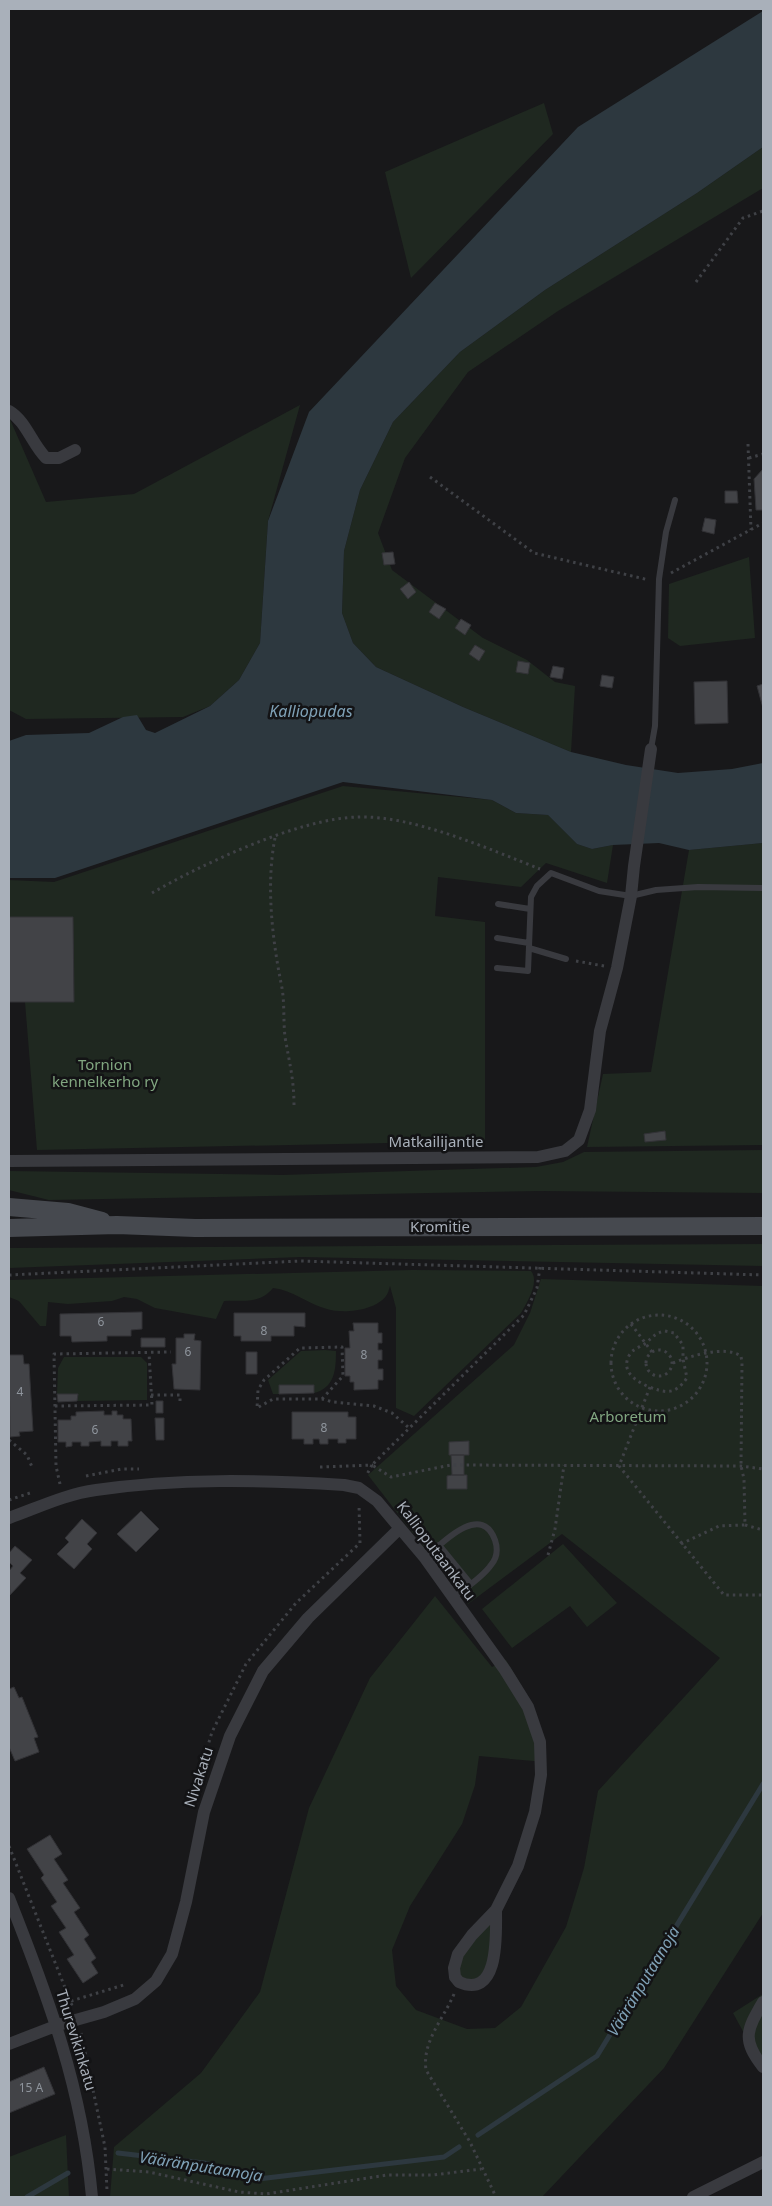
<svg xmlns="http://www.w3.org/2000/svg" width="772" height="2206" viewBox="0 0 772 2206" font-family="'Noto Sans',sans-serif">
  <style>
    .green { fill: #1f2820 }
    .water { fill: #2d383f }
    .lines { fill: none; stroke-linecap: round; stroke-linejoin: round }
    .stream { stroke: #2d383f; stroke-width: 5 }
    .building { fill: #424347; stroke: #323236 }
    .path { stroke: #3f4146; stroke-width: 3; stroke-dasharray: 2.5 4; stroke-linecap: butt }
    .service { stroke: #393a3f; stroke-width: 6 }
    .minor { stroke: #393a3f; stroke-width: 12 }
    .secondary { stroke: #46494f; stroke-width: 18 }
    .labels { text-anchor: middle; stroke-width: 5; stroke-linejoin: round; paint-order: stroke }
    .number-label { font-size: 12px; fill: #8f959d }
    .park-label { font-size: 15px; fill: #81a680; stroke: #131315 }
    .street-label { font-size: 15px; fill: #a9b0ba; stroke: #131315 }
    .water-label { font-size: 16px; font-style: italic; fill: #7fa1b6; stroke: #131315 }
  </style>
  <rect width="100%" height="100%" fill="#18181a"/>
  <!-- green -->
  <path class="green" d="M544,103L553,134L411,278L385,172Z
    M763,147V188L558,311L468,372L405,458L378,533L392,570L483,638L527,660L555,682L575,686L571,752L463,707L376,667L353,643L342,613L344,551L360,490L393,422L460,352L545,290L697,193Z
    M300,405L268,521L260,643L239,680L210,706L183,717L26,719L9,710V417L46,502L134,494Z
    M749,557L755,638L680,646L668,638L669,584Z
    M343,786L492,800L516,813L548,815L577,844L592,849L613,845L607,883L546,863L521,887L438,877L435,916L485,922V1141L37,1150L25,1002H74L73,918L9,917V880L54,882Z
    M763,843V1145L587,1147L603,1074L651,1072L689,850Z
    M763,1150V1193L540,1191L49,1200L9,1190V1171L282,1175L536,1167L563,1162L584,1152Z
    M763,1244V1266L301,1257L9,1268V1248Z
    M412,1270L531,1271C540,1282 527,1302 521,1313L414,1416L396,1408V1308L390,1286C389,1289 388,1294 386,1296C375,1311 343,1314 327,1309C308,1304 293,1290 273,1288C260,1304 244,1300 224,1301L216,1319L155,1308L137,1299L124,1297L112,1301L68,1304L48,1302L46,1326H40L19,1301L9,1297V1280Z
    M541,1279L763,1286V1913L664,2068L542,2197H110L114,2147L201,2073L260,1992L309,1808L370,1678L435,1596L492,1667L506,1660L533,1705L545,1762L479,1756L475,1785L462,1824L410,1906L392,1950L396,1986L416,2010L467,2029L495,2028L521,2007L566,1927L584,1868L598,1791L720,1658L562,1534L468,1604L368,1475L514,1345L530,1313Z
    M325,1350L336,1351C336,1369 335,1388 314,1393V1385H279V1394H273L268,1380L301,1351Z
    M64,1357H141L147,1363V1400L77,1401V1394H57L58,1368Z
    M563,1544L617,1603L587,1627L570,1606L512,1648L482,1609Z
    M493,1916L491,1958L479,1979L465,1980L459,1974L461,1955Z
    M763,1994V2068L733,2013Z
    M66,2135L69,2197H9V2157Z"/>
  <!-- water -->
  <path class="water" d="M763,11V147L697,193L545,290L460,352L393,422L360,490L344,551L342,613L353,643L376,667L463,707L571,752L626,765L678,773L732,769L763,763V843L689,850L659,843L613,845L592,849L577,844L548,815L516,813L492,800L343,782L55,878H9V741L26,735L89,733L123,717L137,715L146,730L155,733L210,706L239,680L260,643L268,521L309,412L578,127Z"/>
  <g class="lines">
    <!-- stream -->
    <path class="stream" d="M478,2135L597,2056L763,1784
      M118,2153L204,2163L258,2179L444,2157L459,2147
      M27,2197L68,2173"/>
  </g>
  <!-- building -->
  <path class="building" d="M763,469V510H756L754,479Z
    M725,491H737L738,503H725Z
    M705,518L716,520L714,534L702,531Z
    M393,552L395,564L384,565L382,553Z
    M409,582L416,592L408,599L400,589Z
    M435,603L446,609L439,619L429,612Z
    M461,619L471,625L465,635L455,628Z
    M475,645L485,651L479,661L469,654Z
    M518,661L530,663L528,674L516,672Z
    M553,666L564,668L562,679L550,677Z
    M602,675L614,677L612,688L600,686Z
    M727,681L728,723L695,724L694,682Z
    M763,684V708L757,686Z
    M9,917H73L74,1002H9Z
    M665,1131L666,1140L645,1142L644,1134Z
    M142,1312V1329L131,1330V1336H107V1341L72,1342L71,1336H60V1314Z
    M234,1313H305V1327L294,1326V1336H271V1341H241V1336H234Z
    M353,1323H378V1333H382V1343H378V1350H382V1360H378V1369H383V1380H378V1389L354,1390V1382H350V1376H345V1348H350L349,1331H354Z
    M184,1334H195L194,1340L201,1341L200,1390L174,1389L172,1364H176V1338H184Z
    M141,1338H165V1347H141Z
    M246,1352H257V1374H246Z
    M9,1355H23L24,1364H29L33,1431L19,1432L20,1436L10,1437Z
    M279,1385H314V1393L279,1394Z
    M57,1394H78L77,1401L58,1402Z
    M156,1401H163V1413H156Z
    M104,1411V1415H112V1411H117V1415H123V1419H131L132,1441H128V1446H118V1441H111V1446H101V1441L89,1442V1446H81V1442H72V1446L66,1447V1442H58V1420H71V1416H76V1412Z
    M292,1412H348V1417H356V1439H346V1443H338V1439H328V1444H320L319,1439H313V1444H304V1439H292Z
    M155,1418H164V1440H156Z
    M469,1441V1455H449V1442Z
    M451,1455H464V1475H452Z
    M452,1475H467V1489H447V1476Z
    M141,1511L159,1529L136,1552L117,1534Z
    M82,1519L97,1533L87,1544L92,1549L74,1569L57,1554L69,1542L65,1538Z
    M15,1546L32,1560L20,1573L26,1578L10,1595L9,1571L13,1566L9,1562V1553Z
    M14,1687L19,1698L22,1697L38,1737L34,1738L39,1752L15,1761L9,1747V1689Z
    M50,1835L62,1854L54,1859L68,1880L63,1883L80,1908L74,1912L89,1935L84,1939L96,1958L91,1962L98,1973L83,1983L67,1959L74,1955L59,1932L66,1928L51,1906L57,1902L41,1878L44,1875L27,1849Z
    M44,2067L55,2094L9,2113V2082Z"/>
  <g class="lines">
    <!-- path -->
    <path class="path" d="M696,282L743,218L763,211
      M748,444L751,530
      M749,458L763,454
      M430,477L534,553L649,580
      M671,573L763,523
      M275,838C266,884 272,937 281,983C285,1000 283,1019 285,1037C289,1061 294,1079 294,1105
      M152,893C202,864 300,818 358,817C412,815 489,849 540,869
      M576,961L604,966
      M540,1267L537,1288L524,1315L372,1465L391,1477L451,1465L741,1466L763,1469
      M9,1275L300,1261L763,1275
      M611 1363a48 48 0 1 1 96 0a48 48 0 1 1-96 0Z
      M631,1324L652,1352
      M665,1331L674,1333L683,1345V1359L687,1378C674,1396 665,1393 647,1386C634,1380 620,1370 630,1354C634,1348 641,1347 646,1343C653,1337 655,1333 665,1331Z
      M646 1363a13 13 0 1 1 26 0a13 13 0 1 1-26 0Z
      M673,1363C690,1356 725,1345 741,1356L742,1363L741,1466L744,1479L745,1525L719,1526L681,1544
      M650,1387L619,1466L724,1595H763
      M151,1395H180V1403
      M322,1399L343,1376L342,1347L300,1348L264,1380L258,1390L257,1408L273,1399H322L333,1402L374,1406L392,1413L408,1427
      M55,1406L152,1405L149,1353
      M9,1440L27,1455L32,1467
      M320,1467L372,1465L366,1476
      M86,1476L122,1469H139
      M60,1484L56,1466L54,1354L171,1352
      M9,1500L30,1493
      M745,1525L763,1530
      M548,1555L555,1529L564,1465
      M196,1786L212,1732L246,1664L296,1603L360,1543L359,1505
      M9,1846L73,2008
      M454,1994C443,2020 422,2041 426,2070L470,2142L496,2197
      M71,2001L127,1984
      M81,2033L105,2147L107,2191
      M107,2169L149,2172L239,2192L266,2194L387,2175H433L481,2169"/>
    <!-- service -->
    <path class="service" d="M651,749L655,726L659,579L666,532L675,500
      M498,904L530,909
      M497,938L529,943
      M529,948L566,959
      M497,968L528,971L531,897L537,886L551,873L599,891L631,896L656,890L698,887L763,888
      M439,1545L470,1583
      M425,1558C440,1545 481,1501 495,1540C498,1549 497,1558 491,1565C482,1578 465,1588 453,1598"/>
    <!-- minor -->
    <path class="minor" d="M9,411C26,421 32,444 46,458H59L75,450
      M9,1161L538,1157L565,1151L579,1140L590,1110L600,1031L617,968L631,896L634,866L651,749
      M9,1518C37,1508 66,1494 96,1490C178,1478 262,1480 344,1485L359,1488L377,1501L425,1558L505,1670L528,1707L540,1742L541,1775L535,1812L518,1866L496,1910L472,1935L458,1954L454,1968L455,1977L459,1982C500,2000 496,1933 496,1910
      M9,1898C49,1999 82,2088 92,2197
      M763,2002C746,2031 742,2040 763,2067
      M9,2044L58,2025L104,2012L135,1999L156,1981L172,1954L186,1902L204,1812L230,1736L263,1671L308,1618L399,1529
      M693,2197L763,2162"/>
    <!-- secondary -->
    <path class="secondary" d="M9,1207L68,1212L102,1221
      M9,1228L117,1225L195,1228L763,1226"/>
  </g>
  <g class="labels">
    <!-- number labels -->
    <g class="number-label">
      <text x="101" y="1326">6</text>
      <text x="264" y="1335">8</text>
      <text x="188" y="1356">6</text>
      <text x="364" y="1359">8</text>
      <text x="20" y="1396">4</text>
      <text x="324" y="1432">8</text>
      <text x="95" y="1434">6</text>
      <text x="31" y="2092">15 A</text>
    </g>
    <!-- park labels -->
    <g class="park-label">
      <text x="105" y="1070">Tornion<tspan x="105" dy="17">kennelkerho ry</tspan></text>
      <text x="628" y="1422">Arboretum</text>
    </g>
    <!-- street labels -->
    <g class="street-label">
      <text x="436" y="1147">Matkailijantie</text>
      <text x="440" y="1232">Kromitie</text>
      <text transform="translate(436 1551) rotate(53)" y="5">Kallioputaankatu</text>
      <text transform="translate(199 1777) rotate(-72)" y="5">Nivakatu</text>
      <text transform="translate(76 2040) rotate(73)" y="5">Thurevikinkatu</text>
    </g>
    <!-- water labels -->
    <g class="water-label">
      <text x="311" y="717">Kalliopudas</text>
      <text transform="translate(643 1981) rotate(-59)" y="6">Vääränputaanoja</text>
      <text transform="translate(201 2166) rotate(9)" y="6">Vääränputaanoja</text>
    </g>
  </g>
  <!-- border -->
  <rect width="772" height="2206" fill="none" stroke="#a9b0ba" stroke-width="20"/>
</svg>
